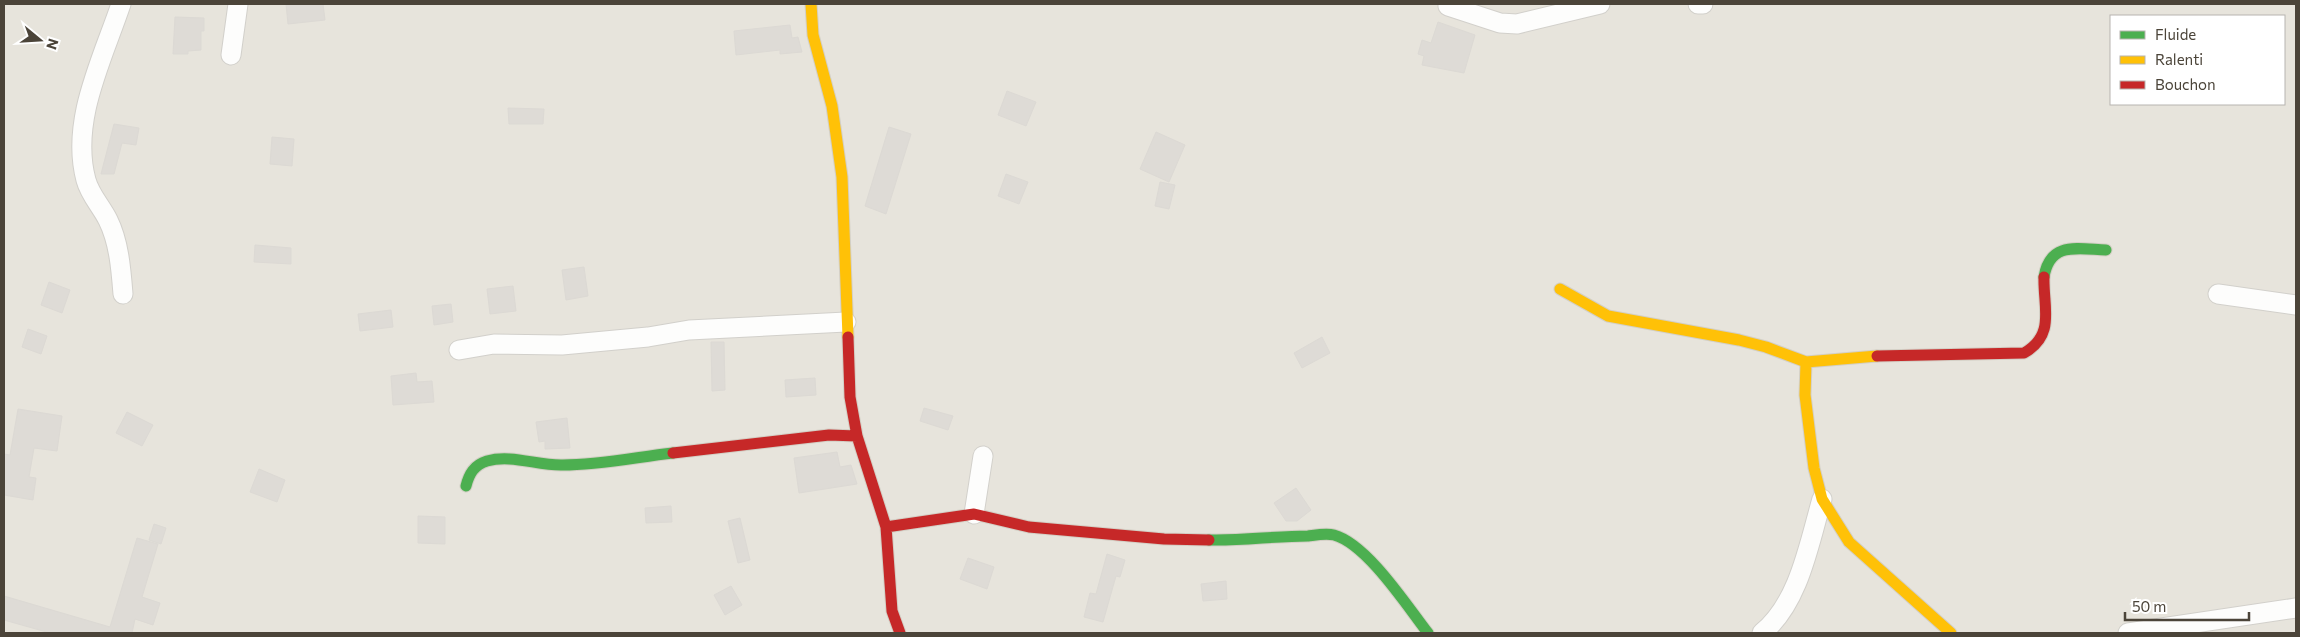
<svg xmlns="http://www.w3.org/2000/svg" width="2300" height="637" viewBox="0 0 2300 637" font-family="Commissioner,sans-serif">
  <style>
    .residential { fill: #e7e4dc; fill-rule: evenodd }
    .building { fill: #dedbd6; stroke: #dcd9d4 }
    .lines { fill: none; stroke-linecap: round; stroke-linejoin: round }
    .street-casing { stroke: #d2d0cb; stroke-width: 21 }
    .fast-casing { stroke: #d3cfc5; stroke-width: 13 }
    .slow-casing { stroke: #d3cfc5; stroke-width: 13 }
    .jam-casing { stroke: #d3cfc5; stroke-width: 13 }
    .street { stroke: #fdfdfc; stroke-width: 19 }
    .fast { stroke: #4caf50; stroke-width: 11 }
    .slow { stroke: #ffc107; stroke-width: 11 }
    .jam { stroke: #c62828; stroke-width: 11 }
  </style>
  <rect width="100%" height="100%" fill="#f4f2ee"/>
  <!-- residential -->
  <path class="residential" d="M4,4H2296V633H4ZM2111,16H2284V104H2111Z"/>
  <!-- building -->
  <path class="building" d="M286,4H323L325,20L288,24Z
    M175,17L204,18V31H201V50L188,51V54H173Z
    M1438,22L1475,35L1464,73L1422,65L1424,56L1418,54L1422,40L1431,43Z
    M790,25L792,38L798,37L802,52L780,54V50L736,55L734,31Z
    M1007,91L1036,102L1026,126L998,115Z
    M508,108L544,109L543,124H509Z
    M114,124L139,128L136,145L122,143L114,174H101Z
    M889,127L911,134L886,214L865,206Z
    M1156,132L1185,145L1169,182L1140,169Z
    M272,137L294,139L292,166L270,164Z
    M1006,174L1028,182L1019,204L998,196Z
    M1160,182L1175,185L1169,209L1155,206Z
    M255,245L291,248V264L254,262Z
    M584,267L588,296L566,300L562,270Z
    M49,282L70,290L62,313L41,305Z
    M513,286L516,311L490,314L487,289Z
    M451,304L453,322L434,325L432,306Z
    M391,310L393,327L360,331L358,314Z
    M28,329L47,336L41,354L22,347Z
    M1322,337L1330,353L1302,368L1294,353Z
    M711,342H724L725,390L712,391Z
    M416,373L417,382L432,381L434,402L393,405L391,376Z
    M815,378L816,395L786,397L785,380Z
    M924,408L953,416L948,430L920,421Z
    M18,409L62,416L57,451L34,448L29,477L36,478L33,500L4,495V454L10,455Z
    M127,412L153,425L142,446L116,433Z
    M567,418L570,448L545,449V441L539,442L536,422Z
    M837,452L840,467L851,465L857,484L799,493L794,458Z
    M259,469L285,480L277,502L250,492Z
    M1296,488L1311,510L1297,521H1286L1274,503Z
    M671,506L672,522L646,523L645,508Z
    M418,516L445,517V544L418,543Z
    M740,518L750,560L738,563L728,521Z
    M154,524L166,528L161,544L149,540Z
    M137,538L158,544L142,597L160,603L153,625L135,619L132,633H50L4,620V596L110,627Z
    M1107,554L1125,560L1120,577L1116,576L1103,622L1084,617L1090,593L1096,594Z
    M968,558L994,567L987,589L960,579Z
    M1226,581L1227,599L1203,601L1201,584Z
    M731,586L742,605L725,615L714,595Z"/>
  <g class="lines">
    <defs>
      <path id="street" d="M121,4C103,58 70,121 86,180C90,195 101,206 108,220C119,242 121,269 123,294
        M1698,4H1703
        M1448,6L1500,23L1517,24L1600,4
        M231,55L238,4
        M2218,294L2296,305
        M459,350L494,344L562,345L648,337L689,330L846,322
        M974,514L983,456
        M1762,633C1799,603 1809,544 1822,499
        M2128,633L2296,608"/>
      <path id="fast" d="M2044,277C2050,241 2078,249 2106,250
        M466,486C469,474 474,465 487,461C512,454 538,466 563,465C599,465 637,457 673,453
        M1209,540C1242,541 1274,536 1308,536C1316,535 1326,533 1334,535C1367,544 1407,606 1428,633"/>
      <path id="slow" d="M811,4L813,35L832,106L842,177L848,337
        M1560,289L1608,316L1739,340L1766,347L1806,362L1877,356
        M1806,362L1805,395L1814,468L1822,499L1849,542L1951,633"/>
      <path id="jam" d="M848,337L850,397L857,436L886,527L892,611L900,633
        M1877,356L2024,353C2056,335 2043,307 2044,277
        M673,453L829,435L857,436
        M886,527L974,514L1029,527L1164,539L1209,540"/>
    </defs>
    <!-- street casing -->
    <use href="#street" class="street-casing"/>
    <!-- fast casing -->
    <use href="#fast" class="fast-casing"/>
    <!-- slow casing -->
    <use href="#slow" class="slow-casing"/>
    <!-- jam casing -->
    <use href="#jam" class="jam-casing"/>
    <!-- street -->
    <use href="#street" class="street"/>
    <!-- fast -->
    <use href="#fast" class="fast"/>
    <!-- slow -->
    <use href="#slow" class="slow"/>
    <!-- jam -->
    <use href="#jam" class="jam"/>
  </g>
  <!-- border -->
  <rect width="2300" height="637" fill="none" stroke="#4b4439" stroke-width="10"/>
  <!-- legend -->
  <rect x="2110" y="15" width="175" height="90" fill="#ffffff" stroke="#b7b4b0"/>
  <rect x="2120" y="31" width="25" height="8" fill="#4caf50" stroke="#b7b4b0"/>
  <text x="2155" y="40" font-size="15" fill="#4b4439">Fluide</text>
  <rect x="2120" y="56" width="25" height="8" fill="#ffc107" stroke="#b7b4b0"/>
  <text x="2155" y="65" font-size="15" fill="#4b4439">Ralenti</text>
  <rect x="2120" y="81" width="25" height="8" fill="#c62828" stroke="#b7b4b0"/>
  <text x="2155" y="90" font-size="15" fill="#4b4439">Bouchon</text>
  <!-- north arrow -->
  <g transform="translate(40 40) rotate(108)" stroke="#ffffff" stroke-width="4" paint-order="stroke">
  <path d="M0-4L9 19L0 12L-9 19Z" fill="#4b4439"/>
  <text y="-8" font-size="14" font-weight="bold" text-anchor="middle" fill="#4b4439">N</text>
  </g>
  <!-- scale -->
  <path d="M2125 612v8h124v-8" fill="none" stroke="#4b4439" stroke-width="2.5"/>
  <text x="2132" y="612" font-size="15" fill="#4b4439" stroke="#ffffff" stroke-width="4" paint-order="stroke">50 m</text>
</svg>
